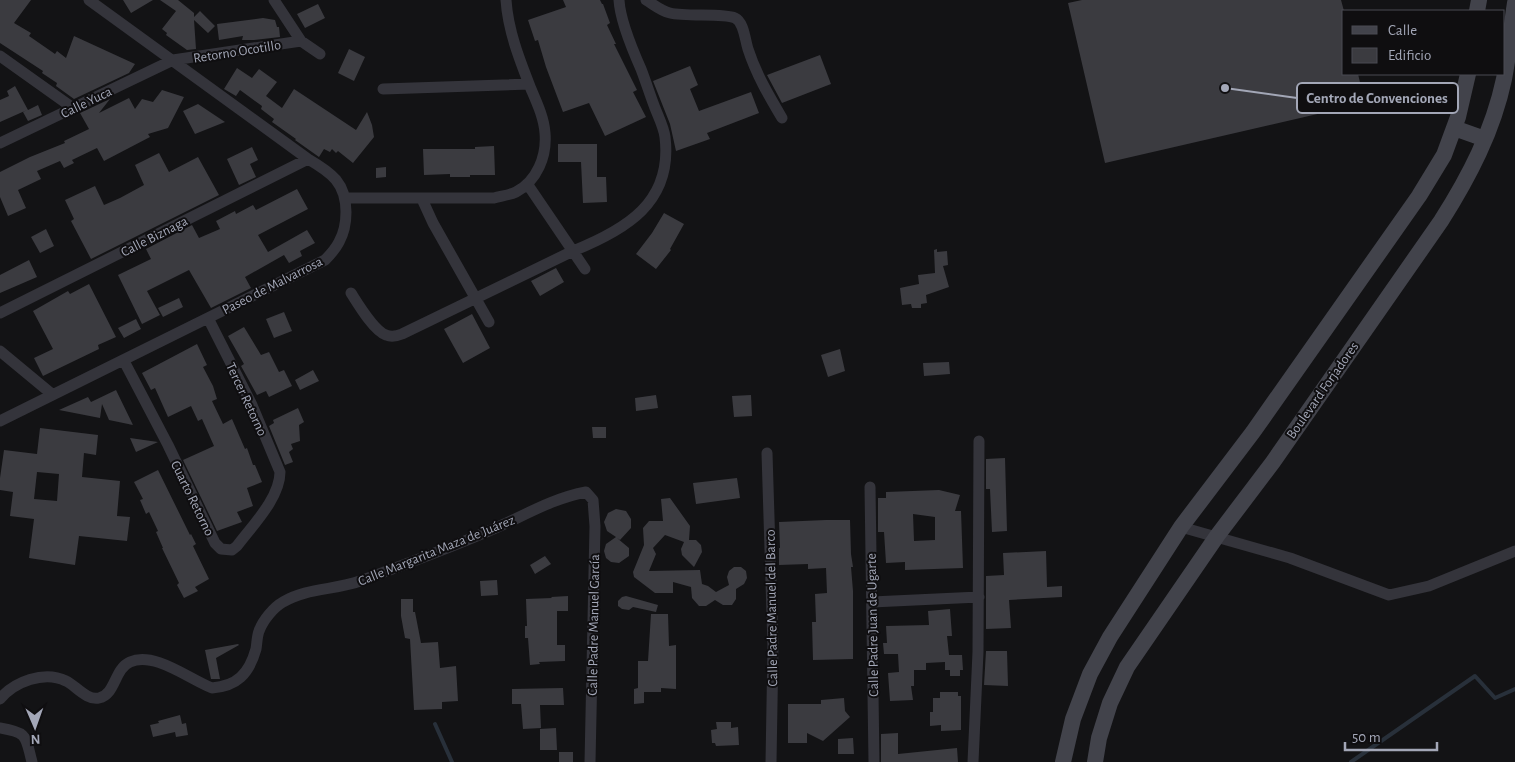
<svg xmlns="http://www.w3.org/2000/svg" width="1515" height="762" viewBox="0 0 1515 762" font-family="'Alegreya Sans',sans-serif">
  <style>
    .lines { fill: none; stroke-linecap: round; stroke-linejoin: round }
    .stream { stroke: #28303a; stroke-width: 4 }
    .building { fill: #3b3b40; fill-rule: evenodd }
    .street { stroke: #34343b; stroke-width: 11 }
    .secondary { stroke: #42434b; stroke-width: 16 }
    .labels { text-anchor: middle; stroke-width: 4; stroke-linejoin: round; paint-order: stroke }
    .street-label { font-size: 14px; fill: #a3a7b7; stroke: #0f0e10 }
    .leader { fill: none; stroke: #a3a7b7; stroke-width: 2 }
    .callout-dot { fill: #a3a7b7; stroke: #0f0e10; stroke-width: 2 }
    .callout { fill: #0f0e10; stroke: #a3a7b7; stroke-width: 2 }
    .callout-label { font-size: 15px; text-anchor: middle; font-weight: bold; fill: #a3a7b7 }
  </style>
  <rect width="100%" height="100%" fill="#131315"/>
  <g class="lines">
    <!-- stream -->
    <path class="stream" d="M435,724L452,762
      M1351,762L1475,676L1495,698L1515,689"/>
  </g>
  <!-- building -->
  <path class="building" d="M0,0H31L14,23L31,33L29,36L55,54L57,51L66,58L74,36L135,64L129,73L74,99L56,86L57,83L42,73L43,71L0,43Z
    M123,0H153L131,13Z
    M160,0H178L194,13V17L200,11L215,26L208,33L194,20L196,49L187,50L166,35L167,33L162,29L176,11Z
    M563,0H600L602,4H603L610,23L607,25L616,44H614L637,90L633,92L646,117L605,136L589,103L563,112L546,67L538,40L535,41L528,20L566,7Z
    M1082,0H1341L1344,11V74H1358L1365,103L1105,163L1068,3Z
    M318,4L325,18L305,28L297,14Z
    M263,18L275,20L277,27H279L280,37L254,40H242L243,36L219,40L217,24Z
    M349,49L365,57L354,81L338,73Z
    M820,55L831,84L782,103L767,75Z
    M690,66L698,85L690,89L699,111L751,92L759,113L707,133L710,139L676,151L670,124L653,81Z
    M237,68L252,78L259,69L277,82L266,96L282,108L294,89L356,130L367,112L372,125L374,137L353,163L338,151L336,153L332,149L330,152L324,149L319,157L295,140L296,139L272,122L274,119L261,109L262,106L240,90L236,96L224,89Z
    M15,86L28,110L38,105L42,115L28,121L23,112L27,110L0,122V100L9,96L7,91Z
    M162,90L184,97L168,128L148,134L150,137L104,161L97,148L72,160L74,163L64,168L60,161L37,171L41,179L18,190L26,208L8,216L0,197V172L30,157L65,143L64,141L89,129L80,113L110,99L99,113L129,98L135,109L142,99L153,102Z
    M198,104L225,122L195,134L183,111Z
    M558,144H597V177H606L607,202L583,203L581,162H558Z
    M494,146L495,175H470V177H450V174L424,175L423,149H475V147Z
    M252,147L258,160L250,164L256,177L239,185L227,159Z
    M159,153L169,172L198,157L219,195L91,259L71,221L74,219L65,200L95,186L104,205L120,198L144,185L135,165Z
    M386,167V177L376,178V168Z
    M297,189L308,209L258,235L268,252L307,230L315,243L300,251L302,256L289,263L284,255L245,277L251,288L211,308L189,270L147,291L160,315L142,324L118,275L151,259L146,249L192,225L199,238L220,229L216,221L235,211L236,214L253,205L256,210Z
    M664,213L684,224L670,249L671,250L656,269L636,254L652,233Z
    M46,229L54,246L40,253L31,237Z
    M937,249V252L947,251L948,265L943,266L949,287L926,295L927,303L921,304V308H912L911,304L902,305L900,288L919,284L918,275L935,273L934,250Z
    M29,260L37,277L0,293V275Z
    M556,268L564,282L540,296L531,281Z
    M89,284L116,337L98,345L99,349L43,376L34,358L53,349L33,311L68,291L70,294Z
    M179,298L183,307L163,317L158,308Z
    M284,312L292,331L274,338L266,319Z
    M472,314L490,348L463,363L444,329Z
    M136,319L141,329L124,338L118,328Z
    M244,327L261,355L269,352L279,372L284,370L292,386L269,397L266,391L257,395L241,366L244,364L228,336Z
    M197,344L207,365L203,367L213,386L217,399L212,401L223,424L232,419L245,449L247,448L253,465H255L262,482L247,488L253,506L237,512L242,522L217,531L183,460L214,446L202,419L198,421L191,406L168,417L155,388L151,390L142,373Z
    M840,349L845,371L828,377L821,355Z
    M949,362L950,374L924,376L923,363Z
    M313,370L319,381L300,390L295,380Z
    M116,390L133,425L109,420L102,404L100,418L59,410L88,397L91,402Z
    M656,395L658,408L636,411L635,398Z
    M751,395L752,416L734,417L732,396Z
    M298,408L304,422L299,425L300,441L291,444L293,449L289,452L293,462L285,465L269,426L274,423L273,420Z
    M592,427H606V438H593Z
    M40,428L98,435L96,455L84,453L82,477L120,481L117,516L130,517L127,541L79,536L75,565L29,558L34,519L10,516L13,492L0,490V478L4,450L37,454ZM37,472L59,474L57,501L34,499Z
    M130,438L158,442L136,452Z
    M1005,458L1007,531L992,532L990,489H986V459Z
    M158,470L190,535L191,534L196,544L193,546L209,579L195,587L198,591L184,598L177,585L179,583L162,548H163L156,532L158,531L149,512L146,514L140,500L143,499L134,482Z
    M737,478L740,498L696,504L693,483Z
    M939,490L960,495L955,511H961L963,568L905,570V562L886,563L884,532H878V498H886V492ZM913,514L935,517V540L914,541Z
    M670,498L690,526L689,540H696L701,545L702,552L694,567L682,555L681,549L684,542L665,535L653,548L656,554L649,571L700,570L702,584L708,586L716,592L729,585L727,577L729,571L734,567H741L746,571L747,578L744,584L736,589V599L732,605H723L715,600L706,606H699L692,598L691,587L673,582V593H655L634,577L633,572L644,545L643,528L649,521H663L661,499Z
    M616,509L626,511L631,519V528L620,540L617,538L629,548V556L619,563L611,562L606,558L604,551L606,544L616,537L607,531L604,522L608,513Z
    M826,520H850L851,554L853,567H851L853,591V659L813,660L812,622H816L815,594L827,593L826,568L808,569V564L779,565V548H780L779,522Z
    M1046,551L1047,587L1062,586V597L1009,600L1011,628L986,629V576L1004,575L1003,553Z
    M545,556L551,564L535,574L530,565Z
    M497,580L498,595L481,596L480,581Z
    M568,596V611H557V645H565V661L539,662L540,664L530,665L528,638H525V626H527L526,599L552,598L551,597Z
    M626,596L658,605L656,612L633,607L629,610L622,609L618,606V601L622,597Z
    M401,599H413V612H415L421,643L438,642L440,668L456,666L458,701L442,702V709L414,710L410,639L405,638L401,616Z
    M950,609L952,636H947L949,655H962L963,670H960V676H950V670H945V662L926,663V670H914V686H911L913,700L890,701L888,673L899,672L898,654H884L883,643H887L886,626L929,625L928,611Z
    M651,614H668L669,646L676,645V689L661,688V692H644V703L634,704V689L638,688V661H648Z
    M238,644L239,645L216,658L220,679H211L205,650Z
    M986,651H1007L1008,686L984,685Z
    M563,688L564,705H540L541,728L523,729L521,704H512V689Z
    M940,692H958V696H961V730L941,731V725L930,726V712H933V698H940Z
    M844,698L845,711L850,717L823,741L807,733V743H788V704H821V700Z
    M180,715L182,724L186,723L188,735L176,737L175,732L153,737L150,725L159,723L158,721Z
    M716,722H731V728L738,727L739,745L716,746L715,743H712L711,730L717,729Z
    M556,728L557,750H540V729Z
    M898,733V754L957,748L958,762H881V734Z
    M853,738L854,754H838V739Z
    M559,752H573V762H559Z"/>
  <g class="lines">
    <!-- street -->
    <path class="street" d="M274,0L301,41
      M646,0C653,4 661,11 670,13C686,17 723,13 735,18C744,22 745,40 748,49C756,74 769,96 782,118
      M0,56L73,108
      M383,89L529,84
      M0,143L173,60L301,41L320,54
      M528,185L585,269
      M346,198H494C501,196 510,195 516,192C537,181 547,156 545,133C544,118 537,103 531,89C520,61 508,31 506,0
      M422,199L433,223L489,322
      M351,293C358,304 374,331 386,335C391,337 397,336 402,334L573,251C625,230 673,203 665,137C664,128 659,118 655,108C650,95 646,82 641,69C633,51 620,19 619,0
      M0,313L308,159
      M0,351L53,395
      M124,361L168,445L215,543L221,549L232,550L237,546C252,526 280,498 280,472L252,405L208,318
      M0,421L325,260C330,255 336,248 339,242C344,233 346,222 346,212C346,183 332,173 308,159L89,0
      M767,453L773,646L771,762
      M870,487L874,762
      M1181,527L1290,558L1389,595L1429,586L1515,551
      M872,602L979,597
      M0,699C14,682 44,670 66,681C75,685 87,701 99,698C116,694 114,669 130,662C154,651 189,679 212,688C237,686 249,674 256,649C257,643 257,636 259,631C263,620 274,607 283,602C306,588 335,590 360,581C406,564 453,547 498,527C527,514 554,498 586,492L593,500L595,526L590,762
      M0,728C29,733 25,736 32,762
      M973,762L978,652L979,441"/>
    <!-- secondary -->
    <path class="secondary" d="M1477,11L1479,0
      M1454,128L1485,139
      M1063,762L1073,719L1090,674L1110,637L1181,527L1253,432L1419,196L1444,155L1458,117L1468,74
      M1095,762L1099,738L1110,703L1127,667L1217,536L1273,462L1441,221C1469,177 1493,131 1504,79C1509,54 1511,28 1515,3"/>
  </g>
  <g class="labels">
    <!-- street labels -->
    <g class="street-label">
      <text transform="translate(237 51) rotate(-9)" y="5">Retorno Ocotillo</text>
      <text transform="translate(86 102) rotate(-26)" y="5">Calle Yuca</text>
      <text transform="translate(154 236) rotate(-27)" y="5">Calle Biznaga</text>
      <text transform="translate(272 285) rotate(-27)" y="5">Paseo de Malvarrosa</text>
      <text transform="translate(1322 390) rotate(-55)" y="5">Boulevard Forjadores</text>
      <text transform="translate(247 399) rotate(65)" y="5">Tercer Retorno</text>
      <text transform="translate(193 498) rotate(64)" y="5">Cuarto Retorno</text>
      <text transform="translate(436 550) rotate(-22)" y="5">Calle Margarita Maza de Juárez</text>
      <text transform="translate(771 608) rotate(-91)" y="5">Calle Padre Manuel del Barco</text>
      <text transform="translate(593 625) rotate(-89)" y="5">Calle Padre Manuel García</text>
      <text transform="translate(872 625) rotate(-91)" y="5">Calle Padre Juan de Ugarte</text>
    </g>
  </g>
  <!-- callouts -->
  <path class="leader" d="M1225 88L1297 98"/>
  <circle class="callout-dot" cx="1225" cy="88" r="5"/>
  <rect class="callout" x="1297" y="83" width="161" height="30" rx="5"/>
  <g class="callout-label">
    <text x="1377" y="103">Centro de Convenciones</text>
  </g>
  <!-- legend -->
  <rect x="1342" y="10" width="162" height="65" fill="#0f0e10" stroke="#4a4b53"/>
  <rect x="1352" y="26" width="25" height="8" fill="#42434b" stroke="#4a4b53"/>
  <text x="1388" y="35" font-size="15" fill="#a3a7b7">Calle</text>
  <rect x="1352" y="48" width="25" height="15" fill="#3b3b40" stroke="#4a4b53"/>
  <text x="1388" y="60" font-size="15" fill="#a3a7b7">Edificio</text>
  <!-- north arrow -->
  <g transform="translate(35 727) rotate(178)" stroke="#0f0e10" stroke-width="4" paint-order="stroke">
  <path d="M0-4L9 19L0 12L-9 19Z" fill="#a3a7b7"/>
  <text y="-8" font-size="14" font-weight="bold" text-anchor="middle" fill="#a3a7b7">N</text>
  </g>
  <!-- scale -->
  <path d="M1345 742v8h92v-8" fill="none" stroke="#a3a7b7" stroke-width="2.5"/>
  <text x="1352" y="742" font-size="15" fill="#a3a7b7" stroke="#0f0e10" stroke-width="4" paint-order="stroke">50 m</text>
</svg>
